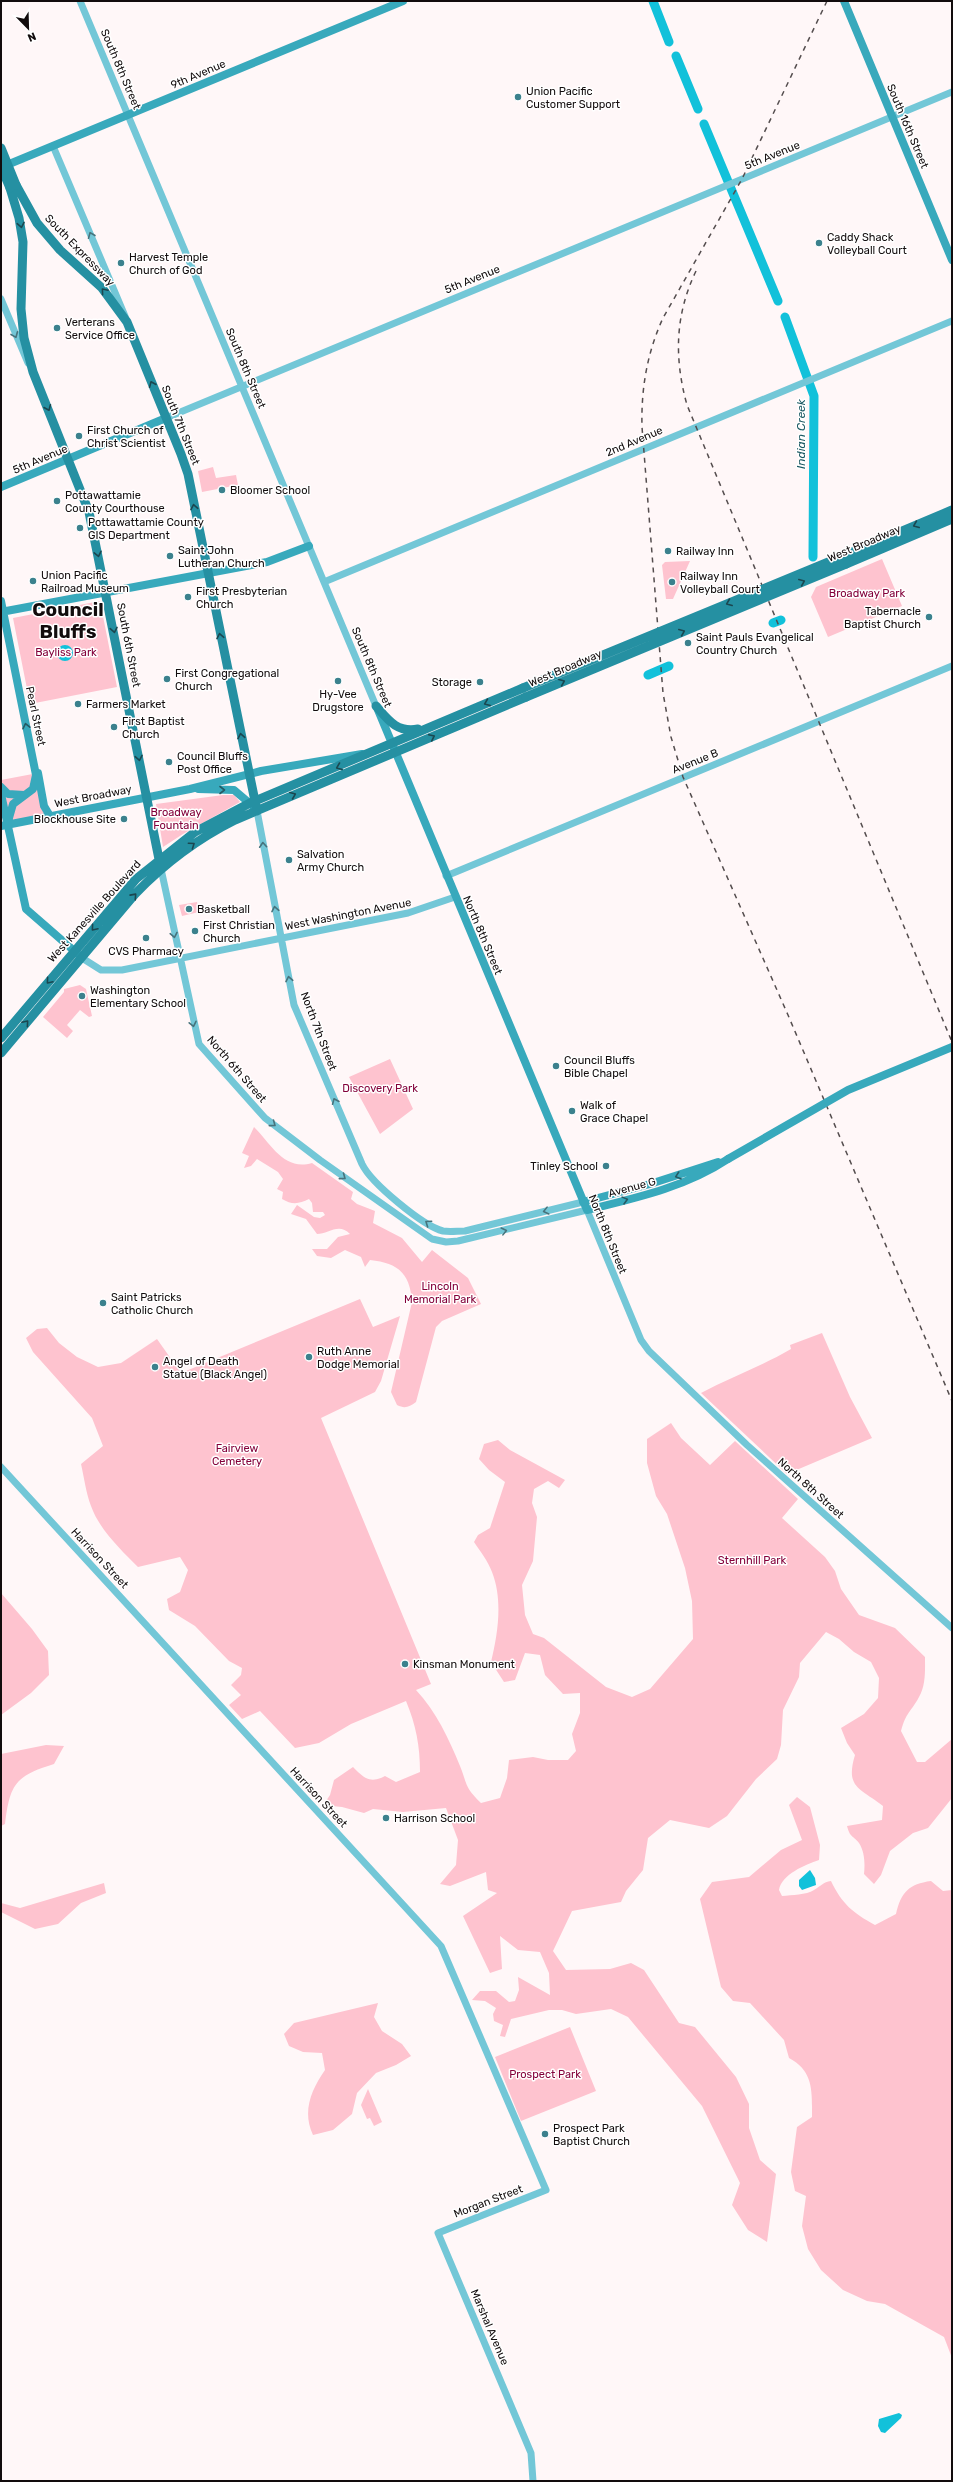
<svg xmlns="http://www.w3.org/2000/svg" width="953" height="2482" viewBox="0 0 953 2482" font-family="Rubik,sans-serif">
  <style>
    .green { fill: #fec3cf }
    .water { fill: #12c1da }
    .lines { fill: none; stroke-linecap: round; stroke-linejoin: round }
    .river { stroke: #12c1da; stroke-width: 9 }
    .tertiary { stroke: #73c7d7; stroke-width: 7 }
    .secondary { stroke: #38a9bc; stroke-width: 8 }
    .primary { stroke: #2590a2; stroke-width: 9 }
    .rail { stroke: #544d4e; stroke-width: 1.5; stroke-dasharray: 5 5; stroke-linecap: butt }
    .secondary-bridge { stroke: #38a9bc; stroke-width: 8 }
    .primary-bridge { stroke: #2590a2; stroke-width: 9 }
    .oneway { stroke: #1b4750 }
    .oneway2 { stroke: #47737c }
    .oneway3 { stroke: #255a64 }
    .poi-dot { fill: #3b818d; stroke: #fff; stroke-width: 1.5 }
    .labels { text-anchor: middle; stroke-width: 3; stroke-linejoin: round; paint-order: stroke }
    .street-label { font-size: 11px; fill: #120c0d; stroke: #fff }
    .poi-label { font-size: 11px; fill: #120c0d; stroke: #fff; text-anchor: start }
    .park-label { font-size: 11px; fill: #83003a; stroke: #fff }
    .water-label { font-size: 12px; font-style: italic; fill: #195761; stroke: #fff }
    .town-label { font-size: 19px; font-weight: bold; fill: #120c0d; stroke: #fff }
  </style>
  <rect width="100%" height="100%" fill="#fff7f8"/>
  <!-- green -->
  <path class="green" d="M213,467L216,478L236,475L238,485L202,492L198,471Z
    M882,559L902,606L828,637L811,597L816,587Z
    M690,561L673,599H666L662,565L665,562Z
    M100,601L117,687L30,704L13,618Z
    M38,773L50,816L7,825L1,794V780Z
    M223,795H234L240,802L183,834L163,847L156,804Z
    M197,902L199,912L182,916L179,905Z
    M80,985L86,989L92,1016L89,1017L80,1010L67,1025L73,1031L67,1038L43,1017L64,992V989Z
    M390,1059L413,1109L380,1134L349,1077Z
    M254,1127C272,1145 284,1171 312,1163L353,1192L351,1199L357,1204L375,1211L373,1223L402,1238L422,1262L432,1250L468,1278L481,1304L442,1321L436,1327L416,1402C409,1407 405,1409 397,1405L391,1392L412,1302C410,1274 399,1263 370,1260L365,1267L361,1257L345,1250L331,1258L317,1256L312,1249H327L338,1237L350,1234C339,1222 328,1234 317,1234L306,1219L291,1214L297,1205L314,1217L320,1218L325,1215L323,1212H313L312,1203L309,1199C299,1204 292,1205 282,1199L283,1192L277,1189L283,1179L278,1172L257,1159L251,1166L244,1168L249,1156L242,1153Z
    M360,1299L373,1327L400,1316L381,1381L375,1392L321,1418L431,1684L416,1690C436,1711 449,1739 460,1766C468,1786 464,1786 481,1803L500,1798L507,1778L509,1760L533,1757L548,1760H568L576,1751L572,1734L580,1713V1693L563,1694L545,1675L540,1655L525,1653L515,1680L504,1682L491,1662C498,1633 503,1600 492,1572C488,1561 480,1551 474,1542L478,1535L490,1528L505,1482L489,1470L479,1459L484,1444L498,1440L510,1450L565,1480L559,1488L548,1481L534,1489L532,1503L537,1517L533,1561L522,1585L525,1615L533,1634L544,1638L606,1687L632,1697L650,1689L693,1639L692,1601L685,1568L667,1514L656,1496L647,1463V1439L671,1423L681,1438L710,1465L735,1441L798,1499L782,1518L825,1557L835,1571L841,1589L859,1615L895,1628L925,1657C925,1670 926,1685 919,1697C911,1712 906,1712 901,1731L917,1762H925L952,1739V1798L928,1828L913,1833L890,1851L881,1875L874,1884L864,1874C865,1865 865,1852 859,1843C853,1835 850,1838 847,1826L882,1820L883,1806C860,1788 845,1788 855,1755L847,1743L841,1728L864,1714L878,1698L879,1678L871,1662L854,1652L839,1639L826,1632L800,1663L799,1677L783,1710L781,1745L777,1759L756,1779L727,1816L709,1828L670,1820L648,1838L643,1870L626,1891L621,1902L572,1911L553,1951L566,1970L610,1969L631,1963L644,1970L679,2023L695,2027L736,2077L749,2104V2128L760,2160L776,2174L767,2242L748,2230L732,2205L740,2183L702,2106L628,2017L611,2009L576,2014L562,2010H549L511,2019L505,2037L500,2036L503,2025L494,2021L493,2014L496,2008L485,2001L472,2000L480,1991H496L509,2002L515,2001L519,1990L518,1977L550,1995L549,1973L540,1952L518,1950L500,1936L502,1969L490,1973L463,1916L497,1893L488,1890L486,1872L450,1886L440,1884L456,1865L458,1840L446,1808L403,1812L373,1809L364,1813L342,1807L332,1806L327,1811L322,1807L330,1795L334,1780L353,1767C364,1778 370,1784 385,1776L396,1782L420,1772C420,1746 416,1725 406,1701L351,1724L319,1743L295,1748L260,1711L242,1719L229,1705L241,1695L231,1685L241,1675L242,1668L229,1661L195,1626L169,1610L167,1599L180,1592L188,1570L180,1557L138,1567C121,1550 99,1529 91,1506C86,1493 84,1477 81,1464L103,1446L92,1418L33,1352L26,1338L37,1329L47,1328L59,1343L77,1357L98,1367L121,1363L157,1339L181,1373Z
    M822,1333L850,1397L872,1438L787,1474L701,1393C731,1377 762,1366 791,1349L790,1345Z
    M1,1593L32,1629L48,1651L49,1675L31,1693L1,1715Z
    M46,1745L64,1746L54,1764C15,1776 10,1784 5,1824L1,1826V1754Z
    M797,1797L810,1807L820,1845L819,1860C805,1865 782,1874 779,1890L782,1896C792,1895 806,1895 814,1890C821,1886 823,1882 831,1881C842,1904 853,1913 875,1925L896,1914C901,1892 909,1884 931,1881L943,1891L952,1890V2358L944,2337L885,2304L867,2301L843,2290L821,2270L808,2249L802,2226L806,2196L795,2191L791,2172L797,2127L812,2117C812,2092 814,2071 789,2058L784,2040L750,2003L733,2001L721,1987L700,1899L712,1882L749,1877L781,1850L802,1840L789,1805Z
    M104,1883L106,1893L81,1903L58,1924L35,1929L1,1912V1903L20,1908Z
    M378,2003L374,2017L382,2031L402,2044L411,2056L396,2065L376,2073L357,2093L352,2114L333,2130L313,2135C302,2112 311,2090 325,2070L322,2053L303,2052L289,2046L284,2034L294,2023Z
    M570,2027L596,2091L521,2121L495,2057Z
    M368,2089L382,2122L374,2126L370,2118L367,2119L361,2105Z"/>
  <!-- water -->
  <path class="water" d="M57 653a8 8 0 1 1 16 0a8 8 0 1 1-16 0Z
    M810,1870L815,1878L816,1885L802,1890L799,1886V1880Z
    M899,2413L902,2415L901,2418L885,2433L881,2432L878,2426L879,2419Z"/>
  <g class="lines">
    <!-- river -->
    <path class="river" d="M653,1L669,42
      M676,56L698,109
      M704,124L778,301
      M785,317L814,396L813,557
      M773,623L781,620
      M648,675L669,666"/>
    <!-- tertiary -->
    <path class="tertiary" d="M80,1L376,706
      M53,146L125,316
      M1,299L28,363
      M166,418L952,92
      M324,582L952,321
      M257,811L294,1005L362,1164C371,1183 423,1226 443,1231C450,1232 457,1231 465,1231L583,1202
      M161,869L199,1044L265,1118L320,1160L432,1239L446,1242L458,1241L587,1210L641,1340L649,1351L747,1445L952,1628
      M446,876L952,666
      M82,958L101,970H122L408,913L455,897
      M1,1467L441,1946L546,2190L438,2233L531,2453L533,2481"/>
    <!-- secondary -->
    <path class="secondary" d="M844,1L952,260
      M2,167L403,1
      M1,487L166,418
      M1,601L36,775L33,789L13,804L7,825
      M1,612L267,562L309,546
      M378,710L587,1210C636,1198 686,1187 728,1159
      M38,773L44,806L50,816
      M1,787L8,794L24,795
      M198,789L234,790L254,807
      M1,794L26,909L80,956
      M1,826L190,789L261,771L362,754
      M583,1202L650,1184L718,1162"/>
    <!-- primary -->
    <path class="primary" d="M16,185L37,223L60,250L102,288L127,322L181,454L188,474L257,811
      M10,188L19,218L23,242L21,309L24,338L33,372L89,512L161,869
      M843,556L952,510
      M846,564L952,519
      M376,706C388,720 397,733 418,729
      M1,1038L136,879L195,832L250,803L523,688
      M1,1053L135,894C164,864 197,839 235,820L526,697"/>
    <!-- rail -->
    <path class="rail" d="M827,1L742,179L663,318C647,353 641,389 642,427L663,693L671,737L683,777L788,1015L952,1401
      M696,271C675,315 674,358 687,405L952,1042"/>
    <!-- secondary-bridge -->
    <path class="secondary-bridge" d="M728,1159L848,1090L952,1047"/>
    <!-- primary-bridge -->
    <path class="primary-bridge" d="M1,148L16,185
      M1,167L10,188
      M523,688L843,556
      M526,697L846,564"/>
  </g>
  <!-- one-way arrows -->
  <defs><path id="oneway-chevron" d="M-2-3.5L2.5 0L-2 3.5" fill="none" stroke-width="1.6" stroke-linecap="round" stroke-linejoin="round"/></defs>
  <g class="oneway">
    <use href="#oneway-chevron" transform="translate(21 225) rotate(79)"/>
    <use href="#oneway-chevron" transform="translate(104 291) rotate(-130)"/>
    <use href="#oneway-chevron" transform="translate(152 384) rotate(-113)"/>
    <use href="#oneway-chevron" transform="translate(48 408) rotate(67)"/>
    <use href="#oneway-chevron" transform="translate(194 507) rotate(-101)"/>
    <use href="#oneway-chevron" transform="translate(916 525) rotate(157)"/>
    <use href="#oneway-chevron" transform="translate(98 554) rotate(78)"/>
    <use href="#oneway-chevron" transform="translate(802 582) rotate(-23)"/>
    <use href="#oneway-chevron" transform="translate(729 603) rotate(158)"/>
    <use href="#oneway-chevron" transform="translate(114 630) rotate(79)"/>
    <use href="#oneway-chevron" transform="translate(682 632) rotate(-23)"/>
    <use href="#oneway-chevron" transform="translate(220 636) rotate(-101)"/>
    <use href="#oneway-chevron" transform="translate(562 682) rotate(-23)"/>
    <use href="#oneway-chevron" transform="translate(487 703) rotate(158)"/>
    <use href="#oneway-chevron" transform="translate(241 736) rotate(-101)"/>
    <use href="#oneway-chevron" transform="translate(432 737) rotate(-25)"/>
    <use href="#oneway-chevron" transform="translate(139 758) rotate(79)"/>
    <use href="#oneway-chevron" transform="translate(339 767) rotate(158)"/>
    <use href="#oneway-chevron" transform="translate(293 795) rotate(-22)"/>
    <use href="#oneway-chevron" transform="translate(192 845) rotate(-35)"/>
    <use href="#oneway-chevron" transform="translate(134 896) rotate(-48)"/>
    <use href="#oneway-chevron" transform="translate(94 928) rotate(130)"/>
    <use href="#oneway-chevron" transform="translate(49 981) rotate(130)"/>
    <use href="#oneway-chevron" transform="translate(26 1023) rotate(-50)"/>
  </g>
  <g class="oneway2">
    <use href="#oneway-chevron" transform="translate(91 235) rotate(-112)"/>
    <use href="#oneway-chevron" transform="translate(15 335) rotate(68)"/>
    <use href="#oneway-chevron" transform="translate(263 845) rotate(-94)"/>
    <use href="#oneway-chevron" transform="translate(275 909) rotate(-101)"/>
    <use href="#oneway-chevron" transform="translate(174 935) rotate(79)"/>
    <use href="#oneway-chevron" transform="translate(289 979) rotate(-101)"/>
    <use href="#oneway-chevron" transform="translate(193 1024) rotate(78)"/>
    <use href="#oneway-chevron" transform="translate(335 1101) rotate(-113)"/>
    <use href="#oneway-chevron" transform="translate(273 1124) rotate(36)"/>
    <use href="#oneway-chevron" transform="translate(343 1177) rotate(36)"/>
    <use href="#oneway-chevron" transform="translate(546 1211) rotate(166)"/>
    <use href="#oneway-chevron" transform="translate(428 1223) rotate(-145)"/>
    <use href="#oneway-chevron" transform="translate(504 1231) rotate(-14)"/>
  </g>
  <g class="oneway3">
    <use href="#oneway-chevron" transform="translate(26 726) rotate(-102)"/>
    <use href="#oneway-chevron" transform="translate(222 790)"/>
    <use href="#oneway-chevron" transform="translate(678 1176) rotate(161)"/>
    <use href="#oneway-chevron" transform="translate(625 1200) rotate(-15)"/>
  </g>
  <!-- markers -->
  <g class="poi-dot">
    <circle cx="518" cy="97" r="4"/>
    <circle cx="819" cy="243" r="4"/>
    <circle cx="121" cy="263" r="4"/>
    <circle cx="57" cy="328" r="4"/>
    <circle cx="79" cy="436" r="4"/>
    <circle cx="222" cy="490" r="4"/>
    <circle cx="57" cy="501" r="4"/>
    <circle cx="80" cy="528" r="4"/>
    <circle cx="668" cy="551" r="4"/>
    <circle cx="170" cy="556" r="4"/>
    <circle cx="33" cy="581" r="4"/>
    <circle cx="672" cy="582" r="4"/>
    <circle cx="188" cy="597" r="4"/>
    <circle cx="929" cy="617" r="4"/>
    <circle cx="688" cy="643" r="4"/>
    <circle cx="167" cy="679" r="4"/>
    <circle cx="338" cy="681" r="4"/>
    <circle cx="480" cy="682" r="4"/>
    <circle cx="78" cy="704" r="4"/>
    <circle cx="114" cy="727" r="4"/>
    <circle cx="169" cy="762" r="4"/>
    <circle cx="124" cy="819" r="4"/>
    <circle cx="289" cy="860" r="4"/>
    <circle cx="189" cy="909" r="4"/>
    <circle cx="195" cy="931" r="4"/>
    <circle cx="146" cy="938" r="4"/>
    <circle cx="82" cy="996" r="4"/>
    <circle cx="556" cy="1066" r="4"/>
    <circle cx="572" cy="1111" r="4"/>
    <circle cx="606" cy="1166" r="4"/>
    <circle cx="103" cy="1303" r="4"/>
    <circle cx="309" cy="1357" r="4"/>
    <circle cx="155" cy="1367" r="4"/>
    <circle cx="405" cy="1664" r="4"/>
    <circle cx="386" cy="1818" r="4"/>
    <circle cx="545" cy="2134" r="4"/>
  </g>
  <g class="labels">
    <!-- street labels -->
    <g class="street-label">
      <text transform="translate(121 69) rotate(67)" y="4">South 8th Street</text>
      <text transform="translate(198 74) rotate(-23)" y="4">9th Avenue</text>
      <text transform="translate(908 126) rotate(67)" y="4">South 16th Street</text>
      <text transform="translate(772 155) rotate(-22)" y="4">5th Avenue</text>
      <text transform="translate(80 250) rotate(46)" y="4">South Expressway</text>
      <text transform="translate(472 279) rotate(-22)" y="4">5th Avenue</text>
      <text transform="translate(246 368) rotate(67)" y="4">South 8th Street</text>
      <text transform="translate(181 425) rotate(68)" y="4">South 7th Street</text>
      <text transform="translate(634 441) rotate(-23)" y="4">2nd Avenue</text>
      <text transform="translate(40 459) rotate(-23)" y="4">5th Avenue</text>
      <text transform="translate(864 543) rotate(-23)" y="4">West Broadway</text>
      <text transform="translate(129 645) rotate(79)" y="4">South 6th Street</text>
      <text transform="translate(372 667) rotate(67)" y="4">South 8th Street</text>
      <text transform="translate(565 668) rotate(-23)" y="4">West Broadway</text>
      <text transform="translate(36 716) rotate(78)" y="4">Pearl Street</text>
      <text transform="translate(695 761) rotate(-22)" y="4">Avenue B</text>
      <text transform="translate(93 796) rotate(-11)" y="4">West Broadway</text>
      <text transform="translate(94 911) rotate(-48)" y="4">West Kanesville Boulevard</text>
      <text transform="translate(348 914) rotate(-11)" y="4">West Washington Avenue</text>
      <text transform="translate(483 935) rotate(67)" y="4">North 8th Street</text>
      <text transform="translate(319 1031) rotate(69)" y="4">North 7th Street</text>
      <text transform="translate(237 1069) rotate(49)" y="4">North 6th Street</text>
      <text transform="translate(632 1187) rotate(-15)" y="4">Avenue G</text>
      <text transform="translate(608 1234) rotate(68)" y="4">North 8th Street</text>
      <text transform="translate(811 1488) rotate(42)" y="4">North 8th Street</text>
      <text transform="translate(100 1558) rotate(47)" y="4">Harrison Street</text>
      <text transform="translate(319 1797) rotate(47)" y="4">Harrison Street</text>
      <text transform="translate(488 2201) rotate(-21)" y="4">Morgan Street</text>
      <text transform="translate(490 2327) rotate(67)" y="4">Marshal Avenue</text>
    </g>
    <!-- poi labels -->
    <g class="poi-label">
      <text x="526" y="95">Union Pacific<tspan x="526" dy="13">Customer Support</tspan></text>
      <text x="827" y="241">Caddy Shack<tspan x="827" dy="13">Volleyball Court</tspan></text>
      <text x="129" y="261">Harvest Temple<tspan x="129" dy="13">Church of God</tspan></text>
      <text x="65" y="326">Verterans<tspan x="65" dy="13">Service Office</tspan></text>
      <text x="87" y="434">First Church of<tspan x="87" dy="13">Christ Scientist</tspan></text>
      <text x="230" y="494">Bloomer School</text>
      <text x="65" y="499">Pottawattamie<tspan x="65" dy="13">County Courthouse</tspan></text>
      <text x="88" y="526">Pottawattamie County<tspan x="88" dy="13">GIS Department</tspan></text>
      <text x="178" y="554">Saint John<tspan x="178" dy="13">Lutheran Church</tspan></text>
      <text x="676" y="555">Railway Inn</text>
      <text x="41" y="579">Union Pacific<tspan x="41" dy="13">Railroad Museum</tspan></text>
      <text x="680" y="580">Railway Inn<tspan x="680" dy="13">Volleyball Court</tspan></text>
      <text x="196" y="595">First Presbyterian<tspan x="196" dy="13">Church</tspan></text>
      <text x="921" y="615" text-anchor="end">Tabernacle<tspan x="921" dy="13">Baptist Church</tspan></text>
      <text x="696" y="641">Saint Pauls Evangelical<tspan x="696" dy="13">Country Church</tspan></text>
      <text x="175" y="677">First Congregational<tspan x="175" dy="13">Church</tspan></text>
      <text x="472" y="686" text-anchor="end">Storage</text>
      <text x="338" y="698" text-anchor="middle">Hy-Vee<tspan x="338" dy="13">Drugstore</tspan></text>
      <text x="86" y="708">Farmers Market</text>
      <text x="122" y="725">First Baptist<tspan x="122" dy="13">Church</tspan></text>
      <text x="177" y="760">Council Bluffs<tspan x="177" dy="13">Post Office</tspan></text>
      <text x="116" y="823" text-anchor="end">Blockhouse Site</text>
      <text x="297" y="858">Salvation<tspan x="297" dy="13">Army Church</tspan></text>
      <text x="197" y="913">Basketball</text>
      <text x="203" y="929">First Christian<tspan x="203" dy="13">Church</tspan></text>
      <text x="146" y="955" text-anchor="middle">CVS Pharmacy</text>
      <text x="90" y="994">Washington<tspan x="90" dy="13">Elementary School</tspan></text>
      <text x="564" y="1064">Council Bluffs<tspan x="564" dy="13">Bible Chapel</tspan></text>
      <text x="580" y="1109">Walk of<tspan x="580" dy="13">Grace Chapel</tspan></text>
      <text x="598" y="1170" text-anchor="end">Tinley School</text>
      <text x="111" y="1301">Saint Patricks<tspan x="111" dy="13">Catholic Church</tspan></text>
      <text x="317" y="1355">Ruth Anne<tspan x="317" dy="13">Dodge Memorial</tspan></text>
      <text x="163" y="1365">Angel of Death<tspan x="163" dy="13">Statue (Black Angel)</tspan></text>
      <text x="413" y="1668">Kinsman Monument</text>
      <text x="394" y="1822">Harrison School</text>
      <text x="553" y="2132">Prospect Park<tspan x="553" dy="13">Baptist Church</tspan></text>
    </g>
    <!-- park labels -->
    <g class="park-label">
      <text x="867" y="597">Broadway Park</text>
      <text x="66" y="656">Bayliss Park</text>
      <text x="176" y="816">Broadway<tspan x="176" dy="13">Fountain</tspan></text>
      <text x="380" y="1092">Discovery Park</text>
      <text x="440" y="1290">Lincoln<tspan x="440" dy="13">Memorial Park</tspan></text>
      <text x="237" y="1452">Fairview<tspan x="237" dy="13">Cemetery</tspan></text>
      <text x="752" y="1564">Sternhill Park</text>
      <text x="545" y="2078">Prospect Park</text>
    </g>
    <!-- water labels -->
    <g class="water-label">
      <text transform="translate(801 434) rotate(-90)" y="4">Indian Creek</text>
    </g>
    <!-- town labels -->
    <g class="town-label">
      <text x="68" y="616">Council<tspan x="68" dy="22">Bluffs</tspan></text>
    </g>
  </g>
  <!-- border -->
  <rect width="953" height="2482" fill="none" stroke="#120c0d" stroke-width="4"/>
  <!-- north arrow -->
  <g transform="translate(28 28) rotate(157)" stroke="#ffffff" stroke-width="3" paint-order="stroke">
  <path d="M0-3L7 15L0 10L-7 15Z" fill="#120c0d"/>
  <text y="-6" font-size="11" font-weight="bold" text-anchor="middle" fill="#120c0d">N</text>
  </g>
</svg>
